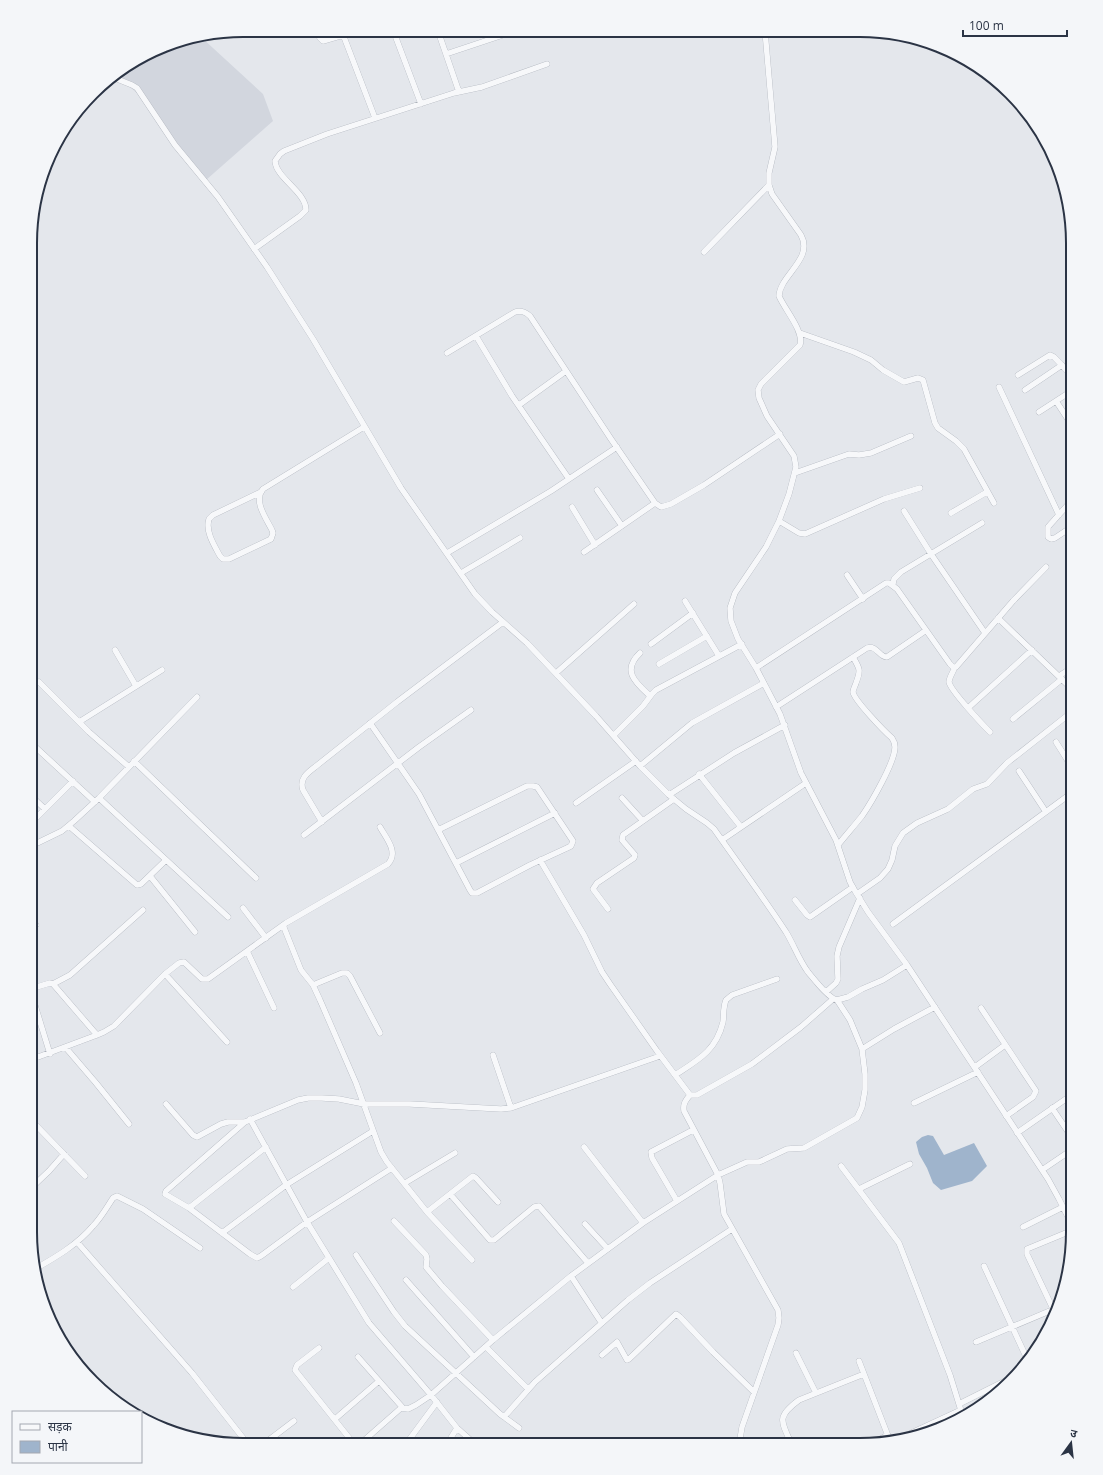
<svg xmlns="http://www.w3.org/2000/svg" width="1103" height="1475" viewBox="0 0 1103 1475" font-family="'Open Sans','Noto Sans Devanagari',sans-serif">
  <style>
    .built { fill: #d2d6de }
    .water { fill: #9fb4cc }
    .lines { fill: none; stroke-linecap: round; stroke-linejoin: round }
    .minor-casing { stroke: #a9aeb7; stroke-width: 6 }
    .minor { stroke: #f7f8fa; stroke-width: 5.5 }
    .rim { fill: none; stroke: #2b3445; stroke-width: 2 }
  </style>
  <rect width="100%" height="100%" fill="#e4e7ec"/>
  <!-- built -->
  <path class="built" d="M201,37L263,94L273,121L206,180L165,130L148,102L131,88L112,77L174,41Z"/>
  <!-- water -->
  <path class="water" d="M928,1135L933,1136L944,1155L974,1143L987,1166L972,1181L941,1190L933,1183L927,1168L919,1154L916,1142L922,1137Z"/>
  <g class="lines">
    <defs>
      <path id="minor" d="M315,30L320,38L323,41L340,36L344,37L375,118
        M393,30L421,104
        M438,31L459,92
        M765,31L775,147L769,173V185L772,194L801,235C814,259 780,275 779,296C785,310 804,331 800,345L761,384L758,390L759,398L767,416L794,456L796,467L789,494L779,521L766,547L735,593L730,608L731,621L738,639L756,668L780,714L801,773L836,840L850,882L855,891L868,912L907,965L1048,1179L1059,1199L1073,1227
        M446,54L509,33
        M112,77L132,85L137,88L175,145L218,197L267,267L313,339L401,488L475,594L492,612L527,643L596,716L640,766L669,795L686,809L707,823L714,829C738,863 763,897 786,932C794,945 799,960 808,972C814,979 828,998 837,1000L848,997L862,989L883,980L907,965
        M254,249L300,216L306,210C306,192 276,178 275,161L280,154L284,151L327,134L454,93L482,87L547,64
        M704,252L769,185
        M800,333L854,352L871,360L883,370L904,382L918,378L923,380L935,423L938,428L956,441L964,449L994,503
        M476,336L512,396L569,479
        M447,353L515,312C521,310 525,312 530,316L611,439L655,503L661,507L671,504L704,485L780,434
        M1018,375L1050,355L1054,357L1073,377
        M999,387L1059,515
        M1025,390L1062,365
        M1056,401L1073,427
        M519,405L566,371
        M1039,412L1073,390
        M795,473L849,454L859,455L871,453L911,436
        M597,490L622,526
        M261,492L213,515L209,519C205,531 214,545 220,556L223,559H229L271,539L273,533L272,530C266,518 253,501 263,489L364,427
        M572,507L595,545
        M904,511L931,554L985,633
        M951,513L987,492
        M779,521L799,533L805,534L884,499L920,488
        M1073,526L1055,538L1051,539L1048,537V527L1073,499
        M584,552L655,503
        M447,553L551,491L617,447
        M461,573L520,538
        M847,575L863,599
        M893,584L894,579L901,572L982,523
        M685,601L719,656
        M998,618L1073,690
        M651,644L693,613
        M115,650L136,686
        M640,653C621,671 636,683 650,696
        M659,664L707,636
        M955,667C953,672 949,678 949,682C950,690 983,725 990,732
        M756,668L886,583H889L897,589L950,664L953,667H956L1013,601L1046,567
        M556,673L634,604
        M1059,676L1073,667
        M39,682L89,732L129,767
        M776,707L867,648C877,645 879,657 887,657L925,631
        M968,708L1032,650
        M1013,719L1062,679
        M79,722L162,670
        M370,723L419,794L470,890L472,893H477L530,865L567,848L571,846L573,841L537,787L533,786H527L438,830
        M614,735L643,706L652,694L656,690L742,644
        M1056,742L1073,769
        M31,743L95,802
        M134,761L256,878
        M640,766L692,723L764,683
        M1019,771L1046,812
        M699,774L741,827
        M669,795L734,753L785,725
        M31,796L45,809
        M99,798L228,917
        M622,798L643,821
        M576,803L636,761
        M322,822L303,790C299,779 307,773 315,767L397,702L503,622
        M31,823L73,781
        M69,826L137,885L141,884L166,860
        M304,835L419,747L471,710
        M722,840L806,783
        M838,845C846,835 854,826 862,816C871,803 895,762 895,747C895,743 894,741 892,738C885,732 854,700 853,692C853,690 855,686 856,683C861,670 860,669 853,657
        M31,846L62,831L74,821L99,798L197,697
        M540,860L584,935L602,972L610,984L657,1051L690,1095H697L752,1064L801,1027L833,999
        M456,863L555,813
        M150,876L195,932
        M857,894L880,878L888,869L892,860L895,846L903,833L917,823L948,809L973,789L987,784L1007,763L1073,711
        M795,900L807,915L810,917L853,887
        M243,908L266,938
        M608,909L593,889L597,883L634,858L635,855L622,840L623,835L674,799
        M31,918L36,925
        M893,924L1073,792
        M283,925L301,970L313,985L320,1000L356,1083L381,1152L387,1162L427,1212L472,1260
        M247,951L274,1008
        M165,974L227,1042
        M53,984L70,975L143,910
        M313,985L342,973H347L350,976L380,1033
        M826,992L836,983L838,979L837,956L839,947L860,898
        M981,1008L1036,1091L1033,1097L1006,1116
        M66,1048L96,1083L129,1124
        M862,1049L894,1029L935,1007
        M50,1054L30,989L50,983L53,984L97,1035
        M493,1055L511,1108
        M30,1060L97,1035L104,1032L114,1026L165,974L179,963L184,962L202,979H208L286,923L388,864C399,852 386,838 380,827
        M975,1067L1005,1045
        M675,1075C698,1060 716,1051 723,1022C724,1014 723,1007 726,1000L732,995L777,979
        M690,1095C685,1101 683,1104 684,1111L718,1175L720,1183L724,1214L778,1310L779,1318L778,1325L742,1427L739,1445
        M914,1103L978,1072
        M166,1104L193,1135L197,1137L221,1124L228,1122H244
        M1052,1108L1073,1139
        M30,1119L85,1176
        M250,1119L307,1222L369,1323L431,1395L457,1428L475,1444
        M1017,1133L1073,1094
        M584,1147L643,1223
        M841,1166L899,1243L950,1375L963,1417
        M392,1168L307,1222L261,1256L257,1258L250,1254L189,1208L165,1194L166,1191L245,1122L298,1100L308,1098H322L339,1099L364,1104H410L501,1109L511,1108L660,1056
        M1042,1170L1073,1149
        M405,1183L455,1153
        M30,1189L49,1171L64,1154
        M859,1189L910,1164
        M450,1194L490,1240H494L534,1207L539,1206L588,1263
        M677,1201L652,1158L651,1152L693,1130
        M189,1208L266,1147
        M427,1212L473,1176L476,1178L498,1202
        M394,1221L426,1255L427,1259L426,1267L442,1286L493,1340
        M585,1224L608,1249
        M1023,1227L1063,1207
        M222,1233L286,1185L373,1131
        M77,1242L192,1373L247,1443
        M356,1255L394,1312L405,1326L500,1414L519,1428
        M984,1266L1028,1361
        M35,1269C56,1257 77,1245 93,1226C101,1218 107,1207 113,1198L117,1196L143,1209L200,1248
        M571,1276L601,1322
        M406,1280L474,1357
        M293,1287L329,1258
        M1055,1313L1027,1254V1249L1073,1230
        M976,1342L1059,1307
        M486,1347L528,1389
        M319,1348L297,1365L295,1370L354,1444
        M796,1353L816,1393
        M602,1355L617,1342L627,1360L629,1359L676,1314L680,1317L713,1352L754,1392
        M358,1357L403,1408
        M859,1361L890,1441
        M959,1404L1015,1376
        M504,1417L535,1382L628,1300L650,1283L732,1229
        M335,1419L379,1381
        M896,1440L961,1410
        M265,1443L294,1421
        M643,1443L644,1444
        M873,1443L888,1435
        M360,1444L401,1408L408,1409L416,1405L431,1395L493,1340L571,1276L643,1223L718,1175L747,1162H759L787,1149L804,1148L857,1118L862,1107L865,1090V1074L862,1049L850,1020L837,1000
        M406,1444L437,1402
        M447,1444L457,1428
        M792,1445C781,1421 776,1417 799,1400L864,1374"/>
    </defs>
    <!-- minor casing -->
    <use href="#minor" class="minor-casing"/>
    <!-- minor -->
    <use href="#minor" class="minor"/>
  </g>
  <!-- crop -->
  <path d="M0 0H1103V1475H0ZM243 37H860A206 206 0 0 1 1066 243V1232A206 206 0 0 1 860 1438H243A206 206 0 0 1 37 1232V243A206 206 0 0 1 243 37Z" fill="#f4f6f9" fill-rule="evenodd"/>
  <path class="rim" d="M243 37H860A206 206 0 0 1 1066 243V1232A206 206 0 0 1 860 1438H243A206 206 0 0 1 37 1232V243A206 206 0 0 1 243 37Z"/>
  <!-- legend -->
  <rect x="12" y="1411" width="130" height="52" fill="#f4f6f9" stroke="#a4a8b1"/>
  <rect x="20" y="1424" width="20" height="6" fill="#f7f8fa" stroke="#a4a8b1"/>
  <text x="48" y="1431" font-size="12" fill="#2b3445">सड़क</text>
  <rect x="20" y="1441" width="20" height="12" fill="#9fb4cc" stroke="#a4a8b1"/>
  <text x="48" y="1451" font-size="12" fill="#2b3445">पानी</text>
  <!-- north arrow -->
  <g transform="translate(1071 1443) rotate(15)" stroke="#f4f6f9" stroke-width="3" paint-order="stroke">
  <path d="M0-3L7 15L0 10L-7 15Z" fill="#2b3445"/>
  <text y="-6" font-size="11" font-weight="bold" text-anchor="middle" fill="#2b3445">उ</text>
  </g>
  <!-- scale -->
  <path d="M963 30v6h104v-6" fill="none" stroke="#2b3445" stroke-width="2"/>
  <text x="969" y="30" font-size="12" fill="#2b3445" stroke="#f4f6f9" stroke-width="3" paint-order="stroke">100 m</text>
</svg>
